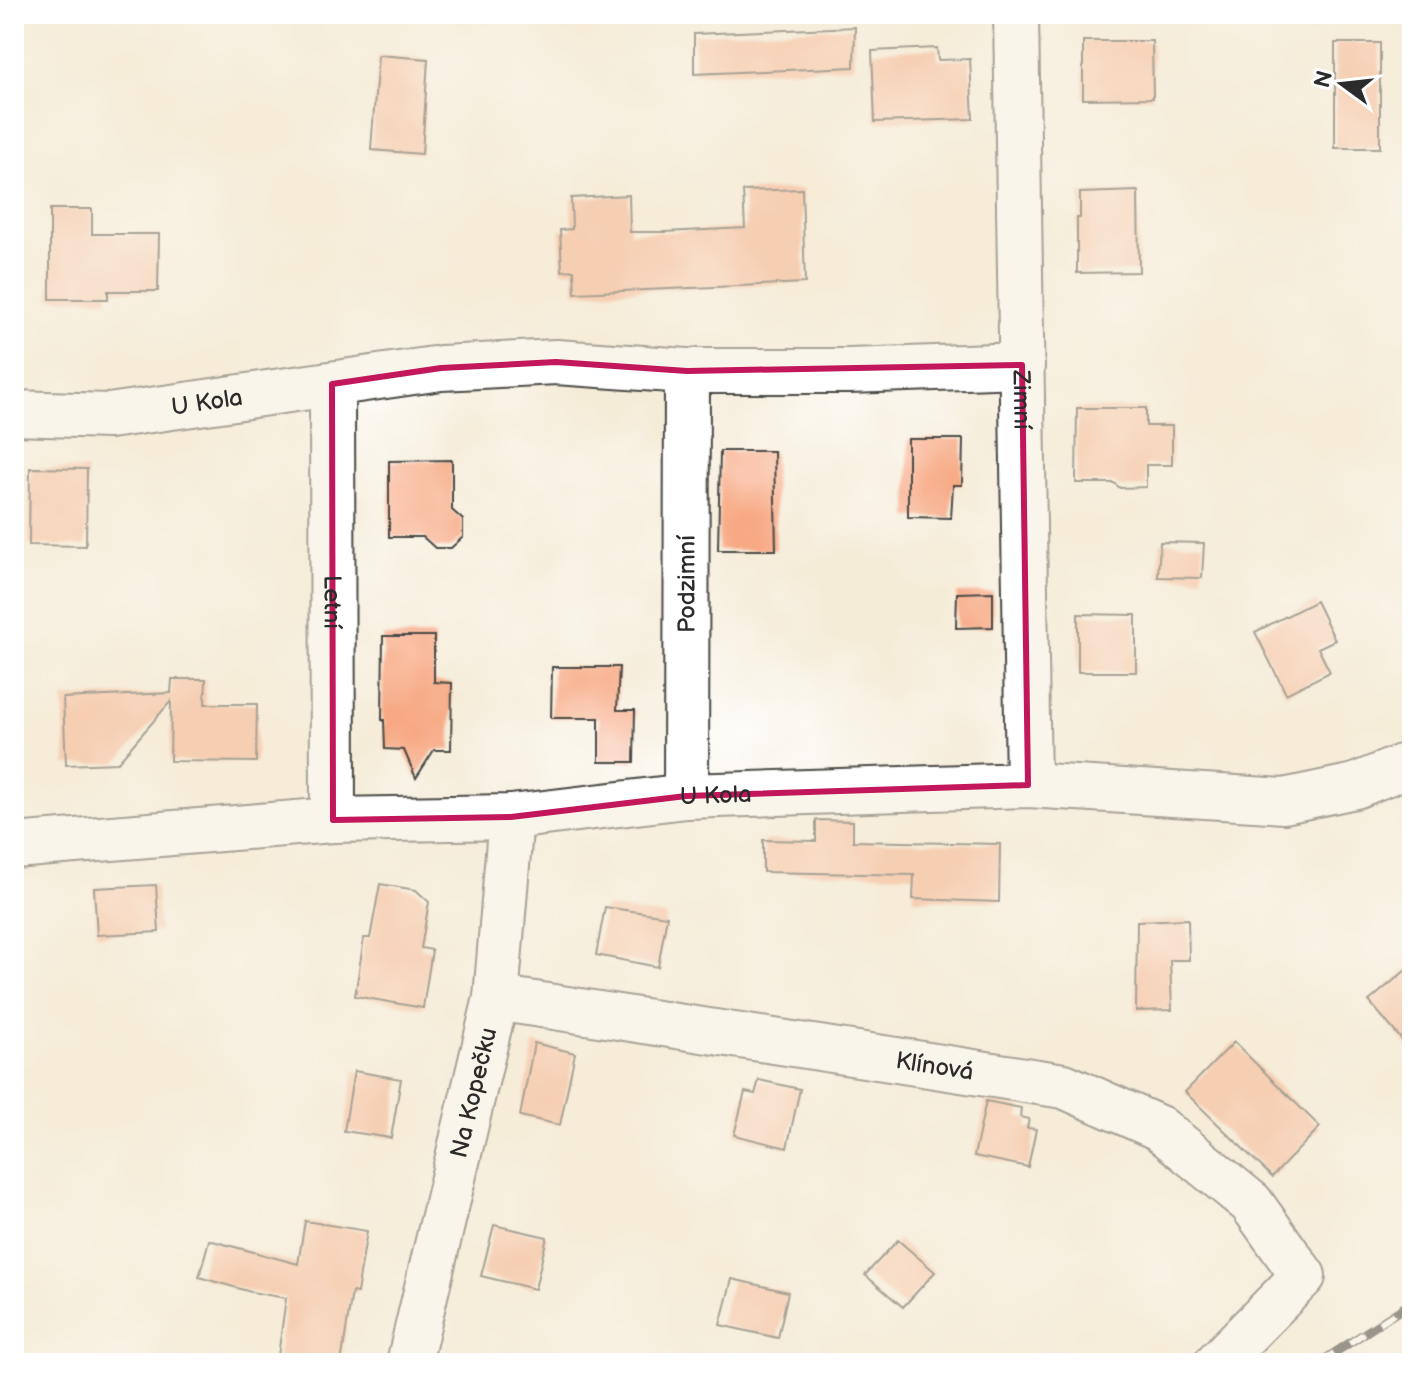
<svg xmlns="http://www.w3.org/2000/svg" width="1426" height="1377" viewBox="0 0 1426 1377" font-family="'Balsamiq Sans',sans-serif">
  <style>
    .building { fill: #f7a983 }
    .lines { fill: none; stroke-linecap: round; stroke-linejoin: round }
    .street-casing { stroke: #494845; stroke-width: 48 }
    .street { stroke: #fff; stroke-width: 44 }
    .rail-casing { stroke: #2b2b2b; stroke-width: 9 }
    .rail { stroke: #fff; stroke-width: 6; stroke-dasharray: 18; stroke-linecap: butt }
    .marked { fill: none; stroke: #c2185b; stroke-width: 6; stroke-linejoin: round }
    .labels { text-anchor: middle; stroke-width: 8; stroke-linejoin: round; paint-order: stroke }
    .street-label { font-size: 24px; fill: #2b2b2b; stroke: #fff }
  </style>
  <rect width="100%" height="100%" fill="#fff"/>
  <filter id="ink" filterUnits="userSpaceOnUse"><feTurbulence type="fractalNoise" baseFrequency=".0125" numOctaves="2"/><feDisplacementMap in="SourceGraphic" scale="16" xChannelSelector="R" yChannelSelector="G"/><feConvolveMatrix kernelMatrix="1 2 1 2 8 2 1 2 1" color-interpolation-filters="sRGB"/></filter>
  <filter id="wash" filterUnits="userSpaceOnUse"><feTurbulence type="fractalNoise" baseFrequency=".006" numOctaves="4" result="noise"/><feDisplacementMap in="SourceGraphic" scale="32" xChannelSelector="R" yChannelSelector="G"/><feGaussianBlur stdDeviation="1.8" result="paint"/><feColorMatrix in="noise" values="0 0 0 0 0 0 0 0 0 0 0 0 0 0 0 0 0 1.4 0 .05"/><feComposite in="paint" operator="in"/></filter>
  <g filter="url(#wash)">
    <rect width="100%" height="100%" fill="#f5ecd8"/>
    <g id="blocks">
      <!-- building -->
      <path class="building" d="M855,27L854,67L694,74V34Z
        M1083,41H1152L1153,98L1083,99Z
        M1335,43H1380V148H1335Z
        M937,48L938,60L970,59L973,119L875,122L872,51Z
        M378,55L428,59L422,154L371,150Z
        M802,189L805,283L575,293L574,270L562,271L560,230L572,229L571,198L629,195L630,232H665L745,228L743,191Z
        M1138,191L1139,272L1077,273V218H1080V193Z
        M50,209H92V234H159L158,291H108V299H50Z
        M1077,408H1146V426H1172V465H1146V487L1120,488L1114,483H1076Z
        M908,439H963L962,485H953L951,518L908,517Z
        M720,451H774L776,550H718Z
        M452,460V510L463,520V537L451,548H435L423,537H389V461Z
        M30,468L87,469L86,546L29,545Z
        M1160,542L1204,543L1202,578L1158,577Z
        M993,592V627L956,628L957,593Z
        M1316,601L1335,640L1318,648L1330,672L1286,694L1255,632Z
        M1078,614L1136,615V672H1078Z
        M383,636H434V682L452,683L451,750H434L416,778L404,750L385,749L384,720H382Z
        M552,667H619L617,710H635L634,762H599V718H551Z
        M172,679H206L205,704H257L256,762L170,761L171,701L117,763L66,765L63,698L171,693Z
        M816,820L853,821V841L1000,844L999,902L913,899L914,875L763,872V840L816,841Z
        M380,884L416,890L429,902L421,948L432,950L423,1008L355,996L364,938H370Z
        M156,885L159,932L97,935L94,888Z
        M605,907L667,916L658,967L596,955Z
        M1188,919L1189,960H1170L1172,1010L1136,1011L1137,921Z
        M1412,965V1052L1369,1001Z
        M1234,1042L1320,1127L1272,1177L1185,1092Z
        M534,1043L575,1053L560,1125L520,1116Z
        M354,1071L401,1079L391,1138L344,1131Z
        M759,1080L800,1089L787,1148L734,1135L745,1092L755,1094Z
        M986,1101L1021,1108L1020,1117L1029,1119L1027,1128L1036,1129L1028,1167L974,1156Z
        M305,1221L367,1231L357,1293L352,1292L341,1363H277L286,1298L251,1292L199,1277L209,1240L298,1264Z
        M494,1225L547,1237L535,1289L481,1276Z
        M898,1240L935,1272L903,1307L865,1275Z
        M732,1279L788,1292L778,1338L720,1325Z"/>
    </g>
  </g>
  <g filter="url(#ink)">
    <use href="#blocks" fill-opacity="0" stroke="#494845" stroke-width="2"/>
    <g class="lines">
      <defs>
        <g id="street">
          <path id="s1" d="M1016,14L1028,785"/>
          <path id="s2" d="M332,384L333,820"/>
          <path id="s3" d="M14,413L109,416L441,368L556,362L687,371H849L1022,365"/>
          <path id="s4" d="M686,796L687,371"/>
          <path id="s5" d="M14,846L333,820L511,817L686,796L1028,785L1284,801L1355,786L1412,763"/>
          <path id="s6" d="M496,998L1064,1086L1159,1128L1251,1203L1303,1276L1217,1363"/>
          <path id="s7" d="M409,1363L496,998L511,817"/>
        </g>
      </defs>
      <!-- street casing -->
      <use href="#street" class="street-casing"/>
      <!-- street -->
      <use href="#street" class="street"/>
      <defs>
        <path id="rail" d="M1319,1363L1412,1302"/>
      </defs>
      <!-- rail casing -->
      <use href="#rail" class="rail-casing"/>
      <!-- rail -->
      <use href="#rail" class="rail"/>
    </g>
  </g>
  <!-- marked area -->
  <path d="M0 0H1426V1377H0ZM556,362L687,371L1022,365L1028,785L686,796L511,817L333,820L332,384L441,368Z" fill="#f5ecd8" fill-opacity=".55" fill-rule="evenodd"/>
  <path class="marked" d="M556,362L687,371L1022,365L1028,785L686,796L511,817L333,820L332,384L441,368Z"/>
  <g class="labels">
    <!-- street labels -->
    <g class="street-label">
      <text dy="8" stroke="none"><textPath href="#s1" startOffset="386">Zimní</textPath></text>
      <text dy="8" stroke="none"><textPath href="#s3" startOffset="194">U Kola</textPath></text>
      <text dy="8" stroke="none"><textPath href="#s4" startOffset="212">Podzimní</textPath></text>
      <text dy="8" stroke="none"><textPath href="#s2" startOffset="218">Letní</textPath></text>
      <text dy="8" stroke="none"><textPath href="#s5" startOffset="704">U Kola</textPath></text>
      <text dy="8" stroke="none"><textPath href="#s6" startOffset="444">Klínová</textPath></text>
      <text dy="8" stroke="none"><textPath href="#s7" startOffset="278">Na Kopečku</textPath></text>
    </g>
  </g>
  <!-- margin -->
  <rect width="1426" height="1377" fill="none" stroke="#fff" stroke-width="48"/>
  <!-- north arrow -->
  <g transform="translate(1342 84) rotate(285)" stroke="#ffffff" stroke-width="6" paint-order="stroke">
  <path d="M0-6L14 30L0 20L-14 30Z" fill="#2b2b2b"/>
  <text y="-12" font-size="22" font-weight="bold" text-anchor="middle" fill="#2b2b2b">N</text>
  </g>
</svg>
